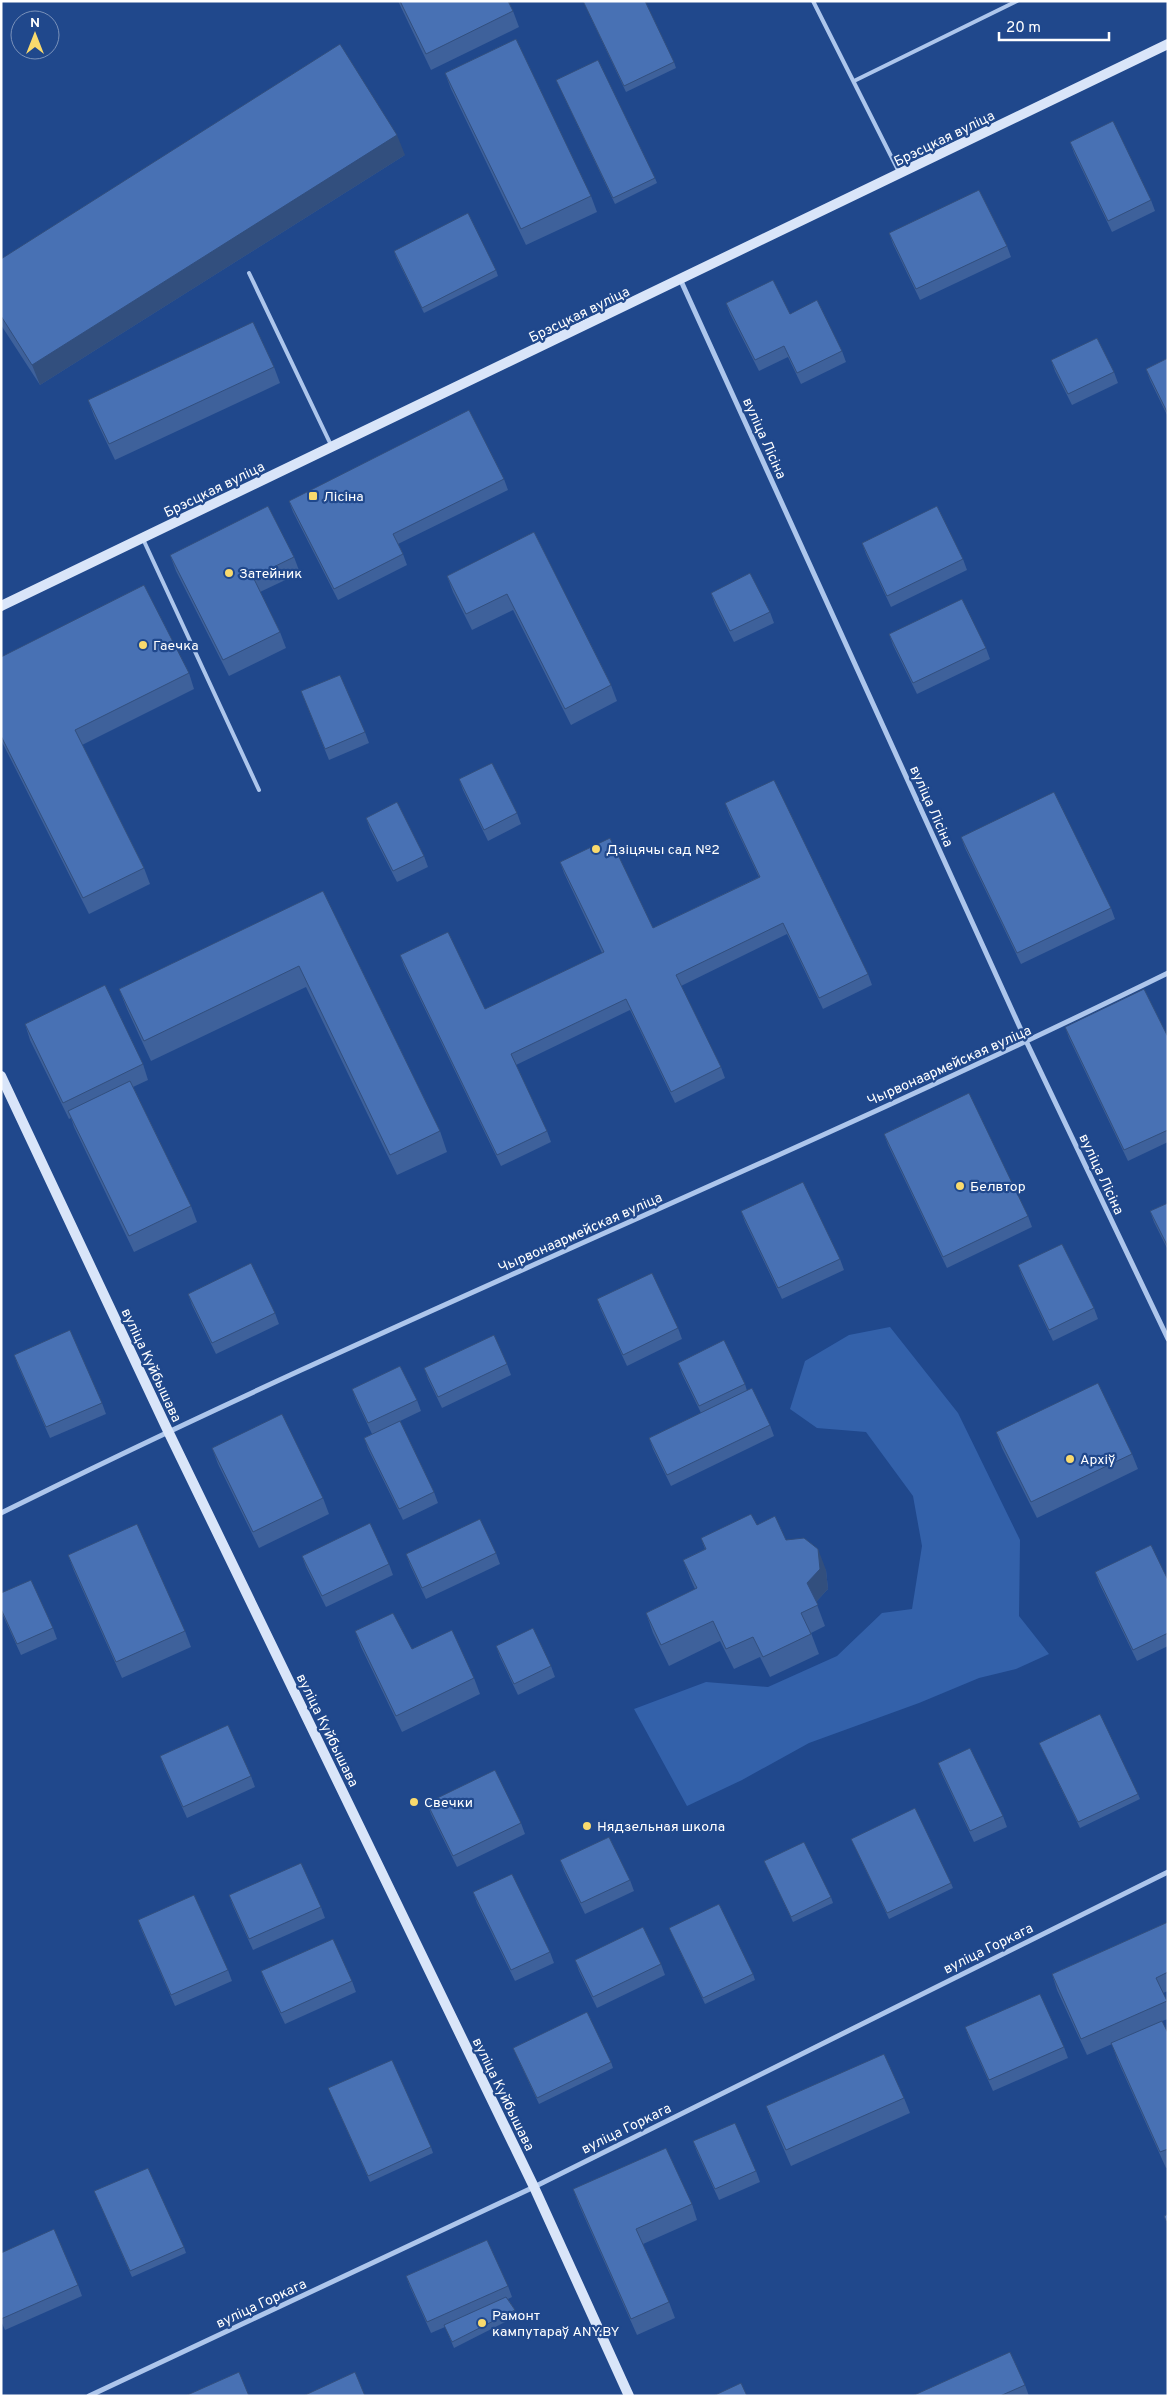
<svg xmlns="http://www.w3.org/2000/svg" width="1169" height="2397" viewBox="0 0 1169 2397" font-family="Overpass,sans-serif">
  <style>
    .green { fill: #3361aa }
    .lines { fill: none; stroke-linecap: round; stroke-linejoin: round }
    .lane { stroke: #adc6ec; stroke-width: 4 }
    .street { stroke: #adc6ec; stroke-width: 5 }
    .secondary { stroke: #d9e5f9; stroke-width: 10 }
    .wall { fill: #3e619b }
    .shaded-wall { fill: #324f7e }
    .building { fill: #4871b4; stroke: #324f7e }
    .poi-dot { fill: #f9da6d; stroke: #20488c; stroke-width: 2 }
    .labels { text-anchor: middle; stroke-width: 4.5; stroke-linejoin: round; paint-order: stroke }
    .street-label { font-size: 14px; fill: #fff; stroke: #20488c }
    .poi-label { font-size: 14px; fill: #fff; stroke: #20488c; text-anchor: start }
  </style>
  <rect width="100%" height="100%" fill="#20488c"/>
  <!-- green -->
  <path class="green" d="M890,1327L958,1413L1020,1540L1019,1616L1049,1654L1016,1669L979,1678L919,1703L809,1743L742,1780L687,1806L634,1709L706,1682L768,1687L837,1656L882,1613L912,1609L922,1546L913,1496L866,1432L817,1428L790,1409L805,1361L849,1335Z"/>
  <g class="lines">
    <!-- lane -->
    <path class="lane" d="M813,1L899,172
      M854,81L1017,1
      M249,273L331,445
      M143,539L259,790"/>
    <!-- street -->
    <path class="street" d="M681,281L1027,1043L1168,1339
      M1,1513C385,1322 783,1162 1168,973
      M89,2396L534,2187L1168,1872"/>
    <!-- secondary -->
    <path class="secondary" d="M1,606L1168,44
      M1,1076L168,1431L534,2187L629,2396"/>
  </g>
  <!-- wall -->
  <path class="wall" d="M398,1H508L513,11L519,27L431,70Z
    M583,1L674,62L676,68L626,92Z
    M445,73L591,196L597,212L526,245L451,89Z
    M556,80L655,178L657,183L615,204Z
    M1070,142L1151,200L1155,211L1112,232L1074,153Z
    M405,155L40,385L1,325V259Z
    M889,233L1007,246L1011,257L920,300L893,244Z
    M394,251L496,270L498,276L424,313L396,257Z
    M726,303L790,314L842,351L846,362L801,384L788,357L759,371L730,314Z
    M1168,358V417L1150,380L1146,369Z
    M1051,360L1114,372L1118,383L1072,405L1055,371Z
    M274,367L280,383L115,460L94,416L88,400Z
    M504,479L508,490L398,544L403,554L407,565L338,600L293,512L289,501Z
    M534,532L611,685L617,701L571,725L513,610L472,630L453,592L447,576Z
    M862,543L963,559L967,570L891,607L866,554Z
    M170,555L294,557L300,573L260,592L280,632L286,648L229,676L176,571Z
    M711,593L770,612L774,623L734,642L715,604Z
    M889,634L986,648L990,659L917,694L893,645Z
    M1,657L189,673L194,689L82,745L144,868L150,884L89,914L1,740Z
    M301,691L365,732L369,743L329,760Z
    M459,779L517,813L521,824L488,841L463,790Z
    M725,803L868,974L872,985L823,1009L787,934L681,986L721,1067L725,1078L675,1103L630,1010L516,1065L547,1131L551,1142L501,1166L404,966L400,955L485,1009L602,953L564,873L560,862L653,928L759,877L729,814Z
    M366,818L424,856L428,867L397,882L370,829Z
    M961,837L1111,908L1115,919L1021,964L965,848Z
    M323,891L440,1131L447,1152L397,1175L306,987L151,1061L127,1009L119,989Z
    M25,1024L143,1064L148,1080L133,1087L191,1206L197,1222L134,1252L74,1127L71,1118L69,1119L30,1040Z
    M1065,1027L1168,1037V1142L1128,1161L1069,1038Z
    M884,1134L1028,1216L1032,1227L947,1268L888,1145Z
    M1168,1203V1250L1154,1222L1150,1211Z
    M741,1211L840,1259L844,1270L782,1299L745,1222Z
    M1018,1265L1094,1308L1098,1319L1053,1341L1022,1276Z
    M188,1294L275,1313L279,1324L216,1354L192,1305Z
    M597,1299L678,1328L682,1339L627,1366L601,1310Z
    M14,1355L102,1403L106,1414L50,1438L18,1366Z
    M678,1363L745,1384L747,1391L770,1425L774,1436L671,1486L653,1449L649,1438L701,1413L682,1374Z
    M507,1364L511,1375L442,1408L428,1379L424,1368Z
    M352,1389L417,1400L421,1411L400,1421L434,1492L438,1503L403,1520L368,1449L364,1438L372,1434L356,1400Z
    M996,1432L1132,1454L1138,1469L1037,1518L1002,1448Z
    M212,1448L323,1498L329,1514L259,1548L218,1464Z
    M757,1525L786,1540L826,1570L828,1589L816,1602L825,1626L811,1633L819,1654L770,1677L760,1657L734,1669L720,1641L669,1666L653,1633L646,1613L695,1589L691,1580L683,1560L705,1549L701,1538Z
    M496,1553L500,1564L426,1599L410,1565L406,1554Z
    M68,1555L185,1631L191,1647L122,1678L74,1571Z
    M302,1556L389,1564L393,1575L326,1607L306,1567Z
    M1095,1572L1168,1580V1646L1137,1661L1099,1583Z
    M1,1593L53,1628L57,1639L21,1655L1,1611Z
    M355,1631L412,1649L474,1678L480,1694L402,1732L361,1647Z
    M496,1646L551,1666L555,1677L518,1695L500,1657Z
    M1039,1743L1138,1794L1140,1799L1080,1828Z
    M160,1756L251,1776L255,1787L187,1818L164,1767Z
    M938,1763L1003,1816L1007,1827L974,1842L942,1774Z
    M427,1803L521,1823L525,1834L457,1867L431,1814Z
    M851,1839L951,1883L953,1888L889,1919Z
    M560,1860L630,1880L634,1891L585,1914L564,1871Z
    M764,1861L831,1897L833,1903L793,1922Z
    M473,1892L550,1952L554,1963L515,1981L477,1903Z
    M229,1895L321,1907L325,1918L253,1950L233,1906Z
    M138,1920L228,1970L232,1981L175,2006L142,1931Z
    M1168,1922V1991L1163,1993L1168,2004V2019L1162,2021L1168,2033V2167L1166,2168L1117,2059L1112,2044L1087,2055L1057,1990L1052,1974Z
    M669,1928L753,1974L755,1980L705,2004Z
    M575,1960L661,1964L665,1975L597,2008L579,1971Z
    M261,1971L352,1981L356,1992L285,2024L265,1982Z
    M965,2027L1064,2047L1068,2058L993,2091L969,2038Z
    M513,2048L611,2062L613,2068L539,2104Z
    M328,2088L431,2147L433,2153L370,2182Z
    M904,2098L910,2113L791,2166L772,2122L766,2106Z
    M693,2141L756,2171L760,2182L719,2200L697,2152Z
    M573,2189L692,2204L697,2220L643,2244L669,2302L675,2318L637,2335L579,2205Z
    M94,2191L184,2247L186,2253L132,2277Z
    M1,2253L78,2285L82,2296L5,2330L1,2321Z
    M406,2276L508,2286L512,2297L508,2299L515,2310L517,2316L454,2348L445,2327L431,2333L410,2287Z
    M1025,2385L1029,2396H912Z"/>
  <!-- shaded-wall -->
  <path class="shaded-wall" d="M397,135L405,155L40,385L32,365Z
    M818,1549L826,1570L828,1589L814,1604L807,1583Z"/>
  <!-- building -->
  <path class="building" d="M400,1H508L513,11L426,54Z
    M583,1H645L674,62L624,86Z
    M516,39L591,196L521,229L445,73Z
    M340,44L397,135L32,365L1,316V259Z
    M598,60L655,178L613,198L556,80Z
    M1113,121L1151,200L1108,221L1070,142Z
    M979,190L1007,246L916,289L889,233Z
    M468,213L496,270L422,308L394,251Z
    M773,280L790,314L817,300L842,351L797,373L784,346L755,360L726,303Z
    M253,322L274,367L109,444L88,400Z
    M1097,338L1114,372L1068,394L1051,360Z
    M1168,358V414L1146,369Z
    M469,410L504,479L393,534L403,554L334,589L289,501Z
    M268,506L294,557L253,577L280,632L223,660L170,555Z
    M937,506L963,559L887,596L862,543Z
    M534,532L611,685L565,709L507,594L466,614L447,576Z
    M750,573L770,612L730,631L711,593Z
    M144,585L189,673L75,730L144,868L83,898L1,736V657Z
    M962,599L986,648L913,683L889,634Z
    M340,675L365,732L325,749L301,691Z
    M492,763L517,813L484,830L459,779Z
    M774,780L868,974L819,998L783,923L676,975L721,1067L671,1092L626,999L511,1054L547,1131L497,1155L400,955L448,932L485,1009L604,952L560,862L610,838L653,928L760,877L725,803Z
    M1054,792L1111,908L1017,953L961,837Z
    M397,802L424,856L393,871L366,818Z
    M323,891L440,1131L390,1155L299,966L144,1041L119,989Z
    M105,985L143,1064L63,1103L25,1024Z
    M1144,989L1168,1037V1130L1124,1150L1065,1027Z
    M130,1081L191,1206L129,1236L68,1111Z
    M969,1093L1028,1216L943,1257L884,1134Z
    M803,1182L840,1259L778,1288L741,1211Z
    M1168,1203V1247L1150,1211Z
    M1062,1244L1094,1308L1049,1330L1018,1265Z
    M251,1263L275,1313L212,1343L188,1294Z
    M652,1273L678,1328L623,1355L597,1299Z
    M70,1330L102,1403L46,1427L14,1355Z
    M494,1335L507,1364L438,1397L424,1368Z
    M724,1340L745,1384L699,1406L678,1363Z
    M400,1366L417,1400L368,1423L352,1389Z
    M1098,1383L1132,1454L1031,1502L996,1432Z
    M752,1388L770,1425L667,1475L649,1438Z
    M282,1414L323,1498L253,1532L212,1448Z
    M400,1421L434,1492L399,1509L364,1438Z
    M751,1514L757,1525L775,1516L786,1540L804,1538L818,1549L820,1569L807,1583L818,1605L801,1613L811,1634L763,1657L753,1637L726,1649L713,1621L661,1645L646,1613L697,1588L683,1560L706,1549L701,1538Z
    M480,1519L496,1553L422,1588L406,1554Z
    M370,1523L389,1564L322,1596L302,1556Z
    M137,1524L185,1631L116,1662L68,1555Z
    M1151,1545L1168,1580V1633L1133,1650L1095,1572Z
    M31,1580L53,1628L17,1644L1,1609V1593Z
    M393,1613L412,1649L452,1630L474,1678L396,1716L355,1631Z
    M533,1628L551,1666L514,1684L496,1646Z
    M1100,1714L1138,1794L1078,1822L1039,1743Z
    M228,1725L251,1776L183,1807L160,1756Z
    M970,1748L1003,1816L970,1831L938,1763Z
    M495,1770L521,1823L453,1856L427,1803Z
    M915,1808L951,1883L887,1913L851,1839Z
    M609,1837L630,1880L581,1903L560,1860Z
    M804,1842L831,1897L791,1917L764,1861Z
    M301,1863L321,1907L249,1939L229,1895Z
    M512,1874L550,1952L511,1970L473,1892Z
    M194,1895L228,1970L171,1995L138,1920Z
    M719,1904L753,1974L703,1998L669,1928Z
    M1168,1922V1972L1156,1978L1167,2001L1081,2039L1052,1974Z
    M643,1927L661,1964L593,1997L575,1960Z
    M333,1939L352,1981L281,2013L261,1971Z
    M1040,1994L1064,2047L989,2080L965,2027Z
    M587,2012L611,2062L537,2098L513,2048Z
    M1162,2021L1168,2033V2149L1160,2152L1111,2043Z
    M884,2054L904,2098L786,2150L766,2106Z
    M392,2060L431,2147L368,2176L328,2088Z
    M735,2123L756,2171L715,2189L693,2141Z
    M666,2148L692,2204L636,2229L669,2302L631,2319L573,2189Z
    M148,2168L184,2247L130,2271L94,2191Z
    M1168,2214V2225L1164,2216Z
    M54,2229L78,2285L1,2319V2253Z
    M487,2240L508,2286L427,2322L406,2276Z
    M506,2297L515,2310L452,2342L444,2325Z
    M1010,2352L1025,2385L1000,2396H912Z
    M239,2372L249,2396H185Z
    M355,2372L365,2396H303Z
    M741,2383L747,2396H713Z"/>
  <!-- markers -->
  <g class="poi-dot">
    <rect x="308" y="491" width="10" height="10" rx="2.5"/>
    <circle cx="229" cy="573" r="5"/>
    <circle cx="143" cy="645" r="5"/>
    <circle cx="596" cy="849" r="5"/>
    <circle cx="960" cy="1186" r="5"/>
    <circle cx="1070" cy="1459" r="5"/>
    <circle cx="414" cy="1802" r="5"/>
    <circle cx="587" cy="1826" r="5"/>
    <circle cx="482" cy="2323" r="5"/>
  </g>
  <g class="labels">
    <!-- street labels -->
    <g class="street-label">
      <text transform="translate(944 138) rotate(-26)" y="5">Брэсцкая вуліца</text>
      <text transform="translate(579 314) rotate(-26)" y="5">Брэсцкая вуліца</text>
      <text transform="translate(765 438) rotate(66)" y="5">вуліца Лісіна</text>
      <text transform="translate(214 489) rotate(-26)" y="5">Брэсцкая вуліца</text>
      <text transform="translate(932 806) rotate(66)" y="5">вуліца Лісіна</text>
      <text transform="translate(949 1065) rotate(-24)" y="5">Чырвонаармейская вуліца</text>
      <text transform="translate(1102 1174) rotate(65)" y="5">вуліца Лісіна</text>
      <text transform="translate(580 1232) rotate(-24)" y="5">Чырвонаармейская вуліца</text>
      <text transform="translate(152 1365) rotate(65)" y="5">вуліца Куйбышава</text>
      <text transform="translate(328 1730) rotate(64)" y="5">вуліца Куйбышава</text>
      <text transform="translate(988 1948) rotate(-26)" y="5">вуліца Горкага</text>
      <text transform="translate(504 2094) rotate(64)" y="5">вуліца Куйбышава</text>
      <text transform="translate(626 2128) rotate(-26)" y="5">вуліца Горкага</text>
      <text transform="translate(261 2303) rotate(-25)" y="5">вуліца Горкага</text>
    </g>
    <!-- poi labels -->
    <g class="poi-label">
      <text x="323" y="501">Лісіна</text>
      <text x="239" y="578">Затейник</text>
      <text x="153" y="650">Гаечка</text>
      <text x="606" y="854">Дзіцячы сад №2</text>
      <text x="970" y="1191">Белвтор</text>
      <text x="1080" y="1464">Архіў</text>
      <text x="424" y="1807">Свечки</text>
      <text x="597" y="1831">Нядзельная школа</text>
      <text x="492" y="2320">Рамонт<tspan x="492" dy="16">кампутараў ANY.BY</tspan></text>
    </g>
  </g>
  <!-- border -->
  <rect width="1169" height="2397" fill="none" stroke="#ffffff" stroke-width="5"/>
  <!-- north arrow -->
  <g transform="translate(35 35)"><circle r="24" fill="#20488c" stroke="#7991ba"/>
  <path d="M0-4L9 19L0 12L-9 19Z" fill="#f9da6d"/>
  <text y="-8" font-size="14" font-weight="bold" text-anchor="middle" fill="#ffffff">N</text>
  </g>
  <!-- scale -->
  <path d="M999 32v8h110v-8" fill="none" stroke="#ffffff" stroke-width="2.5"/>
  <text x="1006" y="32" font-size="15" fill="#ffffff" stroke="#20488c" stroke-width="4" paint-order="stroke">20 m</text>
</svg>
